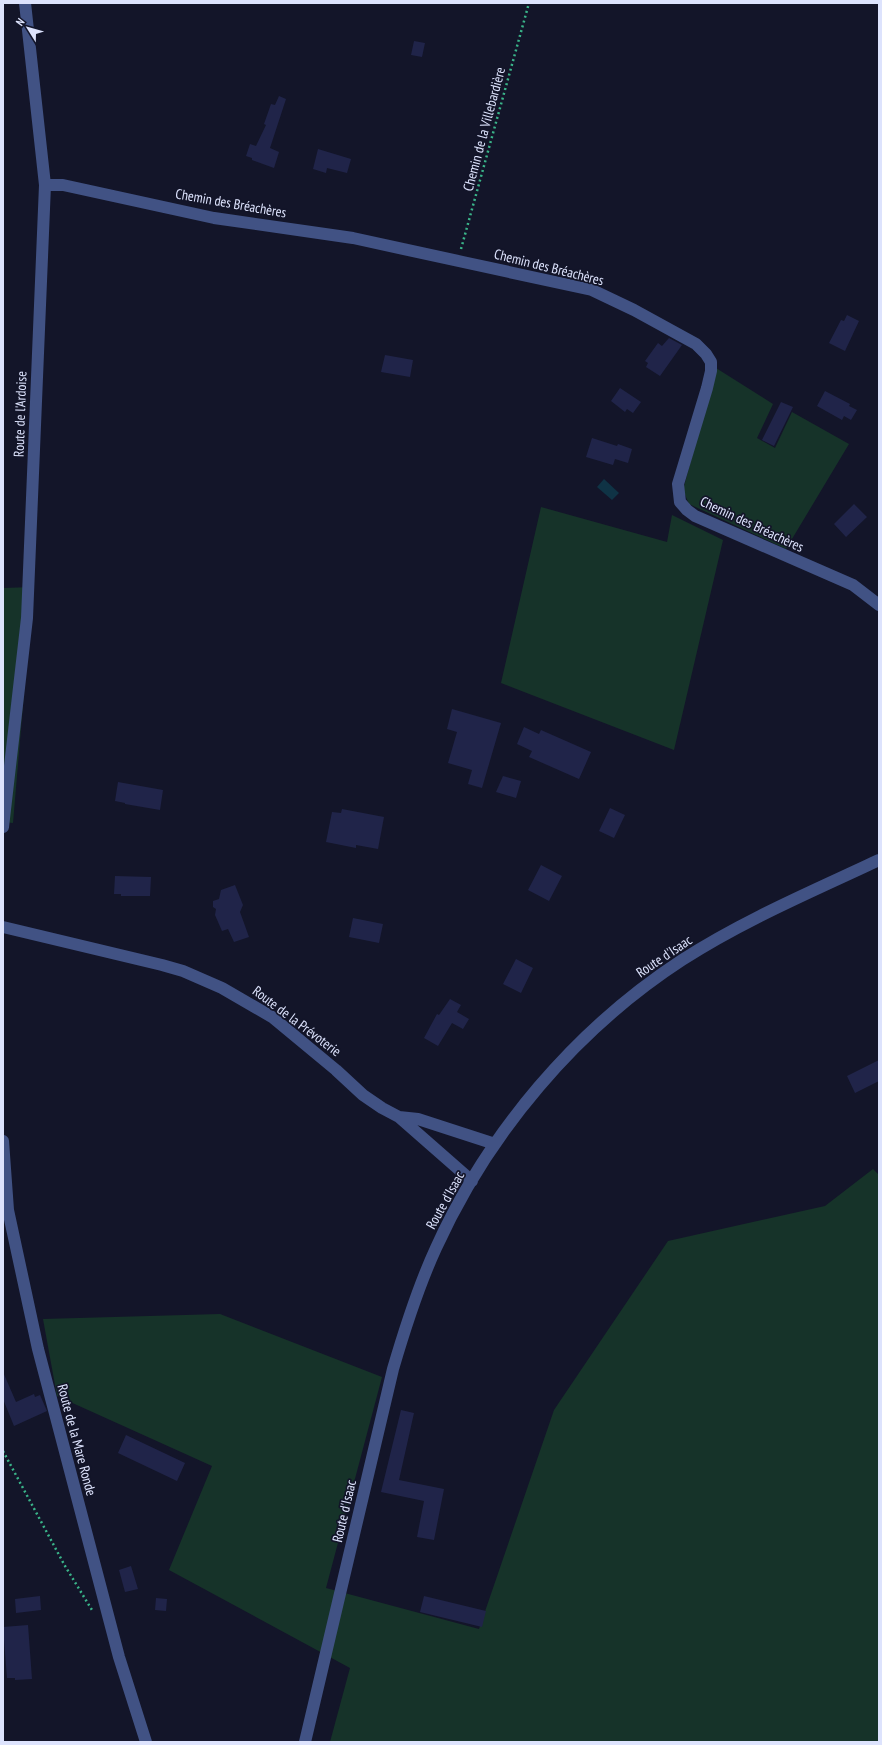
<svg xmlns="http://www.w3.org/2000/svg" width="882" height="1745" viewBox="0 0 882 1745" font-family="'PT Sans Narrow',sans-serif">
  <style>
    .green { fill: #163329 }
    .water { fill: #0f3345 }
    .building { fill: #202449 }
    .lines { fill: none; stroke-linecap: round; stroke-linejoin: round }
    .path { stroke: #3ab489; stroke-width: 2.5; stroke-dasharray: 2 3; stroke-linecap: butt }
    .minor { stroke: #415284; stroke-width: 12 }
    .labels { text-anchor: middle; stroke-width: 3.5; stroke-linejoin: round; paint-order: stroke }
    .street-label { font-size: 14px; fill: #dde3fd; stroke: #131529 }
  </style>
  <rect width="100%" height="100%" fill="#131529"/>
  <!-- green -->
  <path class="green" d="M716,368L773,404L757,438L775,448L792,412L849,444L786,549L689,504L683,490Z
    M541,507L667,542L672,515L723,540L674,750L501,683Z
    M33,587L13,823L3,822V588Z
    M873,1169L879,1175V1742H330L350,1668L169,1570L212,1466L57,1396L43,1319L220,1314L382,1377L326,1588L479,1629L554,1410L668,1241L825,1206Z"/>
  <!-- water -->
  <path class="water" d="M604,479L619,493L612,500L597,487Z"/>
  <!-- building -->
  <path class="building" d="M414,41L425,43L422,57L411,55Z
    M279,96L286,99L270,148L279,152L274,168L252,160V158L246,156L250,144L256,146L266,125L264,124L271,104L275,105Z
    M318,149L351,159L347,173L327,168L326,173L313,169Z
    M847,315L859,321L845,351L829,343L841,320L844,321Z
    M669,338L682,345L660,376L646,367L648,363L645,361L658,343L662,346Z
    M385,355L413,360L410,377L381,372Z
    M620,388L641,402L633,413L627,409L625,412L611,401Z
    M825,391L850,404L849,406L857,410L851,420L844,416L842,420L817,406Z
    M781,402L793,407L774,446L762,440Z
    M592,438L617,446L618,444L632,449L628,463L615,459L613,465L586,457Z
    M854,504L867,517L846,537L834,524Z
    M452,709L501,723L482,788L468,784L472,770L448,763L457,732L447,729Z
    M524,727L539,734L541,730L591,752L579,779L529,757L532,751L517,744Z
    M503,776L521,781L516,798L496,792Z
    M118,782L163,790L160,810L125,804V803L115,801Z
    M610,808L625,815L614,838L599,831Z
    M342,809L384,817L378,849L356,845V848L326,842L332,812L341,813Z
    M541,865L562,876L549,901L528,890Z
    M115,876L151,877L150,896H121V894H114Z
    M235,885L243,905L240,912L249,937L234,942L228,929L222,931L215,915L216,909L213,907V901L219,899L221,890Z
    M353,918L383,924L379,943L349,937Z
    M516,959L533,968L521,993L503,984Z
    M450,999L461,1005L457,1012L469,1019L463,1029L452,1023L438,1046L424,1038L437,1014L439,1015Z
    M879,1060V1081L855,1093L847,1076Z
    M3,1372L16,1402L34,1394L35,1397L40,1395L47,1411L14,1426L3,1399Z
    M401,1410L414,1413L399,1480L444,1489L434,1540L417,1537L424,1501L381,1492Z
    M126,1435L185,1463L177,1481L118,1453Z
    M131,1566L138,1589L125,1592L119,1570Z
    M40,1596L41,1610L16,1613L15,1599Z
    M424,1596L486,1611L482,1627L420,1612Z
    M156,1598L167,1599L166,1611L155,1610Z
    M28,1625L32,1679L15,1680V1678H7L3,1627Z"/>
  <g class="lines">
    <!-- path -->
    <path class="path" d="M461,249L529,3
      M3,1451L65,1566L92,1610"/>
    <!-- minor -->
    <path class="minor" d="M45,185H63L214,218L353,238L463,262L592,290L634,310L696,344L706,354L711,362V371L707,388L678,484L680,502L687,510L695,516L853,585L879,605
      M3,827L27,618L45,185L25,3
      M3,927L162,965L183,971L222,988L272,1017L336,1070L363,1095L382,1108L399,1117L472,1181
      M399,1117L418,1119L495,1144
      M3,1141L8,1210L38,1349L119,1657L146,1742
      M305,1742L393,1369C405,1328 418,1287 436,1248C488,1133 576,1029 682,960C744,920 813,891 879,860"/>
  </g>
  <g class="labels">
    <!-- street labels -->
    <g class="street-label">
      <text transform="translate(484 129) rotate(-75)" y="5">Chemin de la Villebardière</text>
      <text transform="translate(231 203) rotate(10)" y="5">Chemin des Bréachères</text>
      <text transform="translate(549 267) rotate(14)" y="5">Chemin des Bréachères</text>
      <text transform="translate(20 414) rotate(-88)" y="5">Route de l'Ardoise</text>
      <text transform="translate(752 524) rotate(25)" y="5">Chemin des Bréachères</text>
      <text transform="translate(664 956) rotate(-34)" y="5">Route d'Isaac</text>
      <text transform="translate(297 1021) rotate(37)" y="5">Route de la Prévoterie</text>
      <text transform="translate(445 1200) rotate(-61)" y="5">Route d'Isaac</text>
      <text transform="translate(77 1440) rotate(75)" y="5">Route de la Mare Ronde</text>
      <text transform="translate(344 1511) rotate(-77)" y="5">Route d'Isaac</text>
    </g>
  </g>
  <!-- border -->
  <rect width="882" height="1745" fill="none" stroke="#dde3fd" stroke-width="8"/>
  <!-- north arrow -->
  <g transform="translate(28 28) rotate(307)" stroke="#131529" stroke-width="3" paint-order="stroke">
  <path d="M0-3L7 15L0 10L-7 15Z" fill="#dde3fd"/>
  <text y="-6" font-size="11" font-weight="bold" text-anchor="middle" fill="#dde3fd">N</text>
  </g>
</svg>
